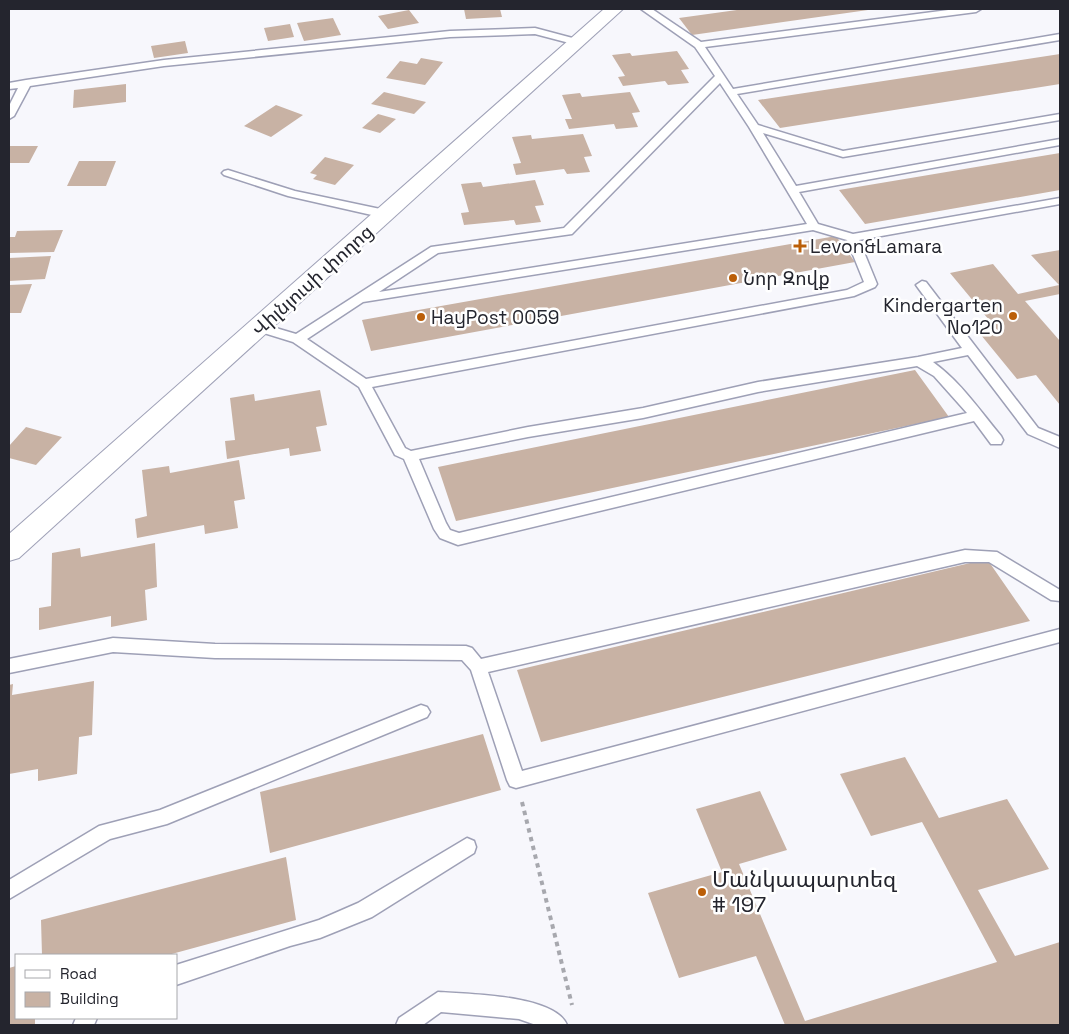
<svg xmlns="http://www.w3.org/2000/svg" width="1069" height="1034" viewBox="0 0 1069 1034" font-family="'Space Grotesk','Noto Sans Armenian',sans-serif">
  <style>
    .building { fill: #c8b2a4 }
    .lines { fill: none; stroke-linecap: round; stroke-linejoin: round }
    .service-casing { stroke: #9ea0b6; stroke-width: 3 }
    .tertiary-casing { stroke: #9ea0b6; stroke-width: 2 }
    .path { stroke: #a7a8ae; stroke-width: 4; stroke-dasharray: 4.5 4.5; stroke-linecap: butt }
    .service { fill: #fff; fill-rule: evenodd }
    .tertiary { fill: #fff; fill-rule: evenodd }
    .poi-dot { fill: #bb5f09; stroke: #fff; stroke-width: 2 }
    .labels { text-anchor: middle; stroke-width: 5; stroke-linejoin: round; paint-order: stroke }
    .poi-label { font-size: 19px; fill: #24252e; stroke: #fff; text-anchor: start }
    .street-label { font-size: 19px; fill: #24252e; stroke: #fff }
    .near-poi-label { font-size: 22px; fill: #24252e; stroke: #fff; text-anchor: start }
  </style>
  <rect width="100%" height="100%" fill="#f7f7fc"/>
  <!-- building -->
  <path class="building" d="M464,9H500L502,17L466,19Z
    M744,9H868V10L692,35L679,18Z
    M409,10L419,23L388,29L378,16Z
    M333,18L341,35L304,41L297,23Z
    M290,24L294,37L268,41L264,28Z
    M185,41L188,53L154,58L151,46Z
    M677,51L689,69L681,70L689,83L668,85L665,81L623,86L618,77L625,76L612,55L630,53L632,56Z
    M1060,54V84L780,128L758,100Z
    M421,58L443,62L425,85L386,78L400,61L417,64Z
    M126,84V102L73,108L74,90Z
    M384,92L426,102L414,114L371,104Z
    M630,92L640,112L632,113L638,127L616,129L614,124L569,129L565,119H572L562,95L580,93L582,97Z
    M276,105L303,115L271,137L244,126Z
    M378,114L396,119L380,133L362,128Z
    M583,134L592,156L584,157L590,172L567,174L564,169L516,175L513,164L521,163L512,137L531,135L532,139Z
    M9,146H38L29,163H9Z
    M1060,153V190L865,224L839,190Z
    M325,157L354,165L335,185L313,179L317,175L310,173Z
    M79,161H116L106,186H67Z
    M535,180L544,205L535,206L541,222L516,225L514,220L464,225L461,213L469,212L461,184L481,182L483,187Z
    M63,230L54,252L9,253L10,246H9V237H15L17,231Z
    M836,236L855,262L371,351L362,320Z
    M1060,250V294L1025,301L1060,341V405L1036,375L1017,379L981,335L999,332L950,273L993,264L1018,294L1059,285L1031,255Z
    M51,256L45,279L9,281V258Z
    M32,284L21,313H9V285Z
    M915,370L949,417L456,521L438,467Z
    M320,390L327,425L316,427L321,451L290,456L289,448L227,459L225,441L235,440L230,398L254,394L255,401Z
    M26,427L62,437L36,465L9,458V446Z
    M239,460L245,499L234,501L238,528L205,534L204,525L137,538L135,519L147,516L142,470L169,466L170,473Z
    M155,543L157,587L145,590L147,620L111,627V616L39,630V608L51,606L52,553L80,548L81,557Z
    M987,559L1030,621L541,742L517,670Z
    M94,681L92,735L79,737L77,774L38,781V769L9,774V685L13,684L12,695Z
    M483,734L501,790L270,853L260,792Z
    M905,757L939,818L1007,799L1049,869L978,890L1015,956L1060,942V1025H785L756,956L679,978L648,893L722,872L696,809L760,791L787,850L739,864L805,1021L997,962L922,822L871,836L840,774Z
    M286,857L296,920L168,955H42L41,920Z
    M16,966V1018H35V1025H9V968Z"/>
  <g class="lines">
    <defs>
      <path id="service" d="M641,9H652L701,42L956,9H981L976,12L705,47L733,89L1060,34V40L737,94L758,125L843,151L1060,114V120L843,157L763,133L796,186L1060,139V145L799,192L818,224L853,234L1060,198V204L859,240L877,284L875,287L854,296L372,387L405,448L411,451L528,427L643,408L758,382L918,357L962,348L916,285L922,281L926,282L1038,428L1060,437V448L1028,434L968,355L933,362C961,382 980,411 1001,436L1003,440L1001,444H991L974,421L458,545L440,538L434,529L404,459L395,455L359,387L293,342L254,330L253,327L259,323L296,334L431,247L564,228L715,76L695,47ZM720,83L749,127L807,224L379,292L438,253L572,234ZM813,230L847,240L864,282L847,290L366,379L307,339L363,302ZM917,366L934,376L967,413L459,533L450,530L446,523L419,459L528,437L643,418L758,392Z
        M535,28L580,40L582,42L577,45L535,34L450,37L164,66L30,86L14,116L9,119V106L18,88L9,89V83L26,80L164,60L450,31Z
        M228,170L295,191L385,210L391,214L385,218L288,196L224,175L222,173L224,171Z
        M965,550L997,552L1060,590V601L1051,600L989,562H965L488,672L522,771L1060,629V642L516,788L510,786L507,780L471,670L462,660L215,658L113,652L9,673V659L113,638L215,644L466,646L472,648L481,659Z
        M421,705L427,707L430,712L427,717L167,824L110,839L9,899V880L99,826L160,810Z
        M467,838L474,841L476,847L474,853L372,917L320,938L290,946L176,985V965L319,920L358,903Z
        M438,992C468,994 555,995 567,1025H536L519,1019L441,1012L423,1025H396L399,1018Z
        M76,1018H97L94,1025H73Z"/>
      <path id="tertiary" d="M604,9H623L19,558L9,561V534Z"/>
    </defs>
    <!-- service casing -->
    <use href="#service" class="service-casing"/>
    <!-- tertiary casing -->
    <use href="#tertiary" class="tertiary-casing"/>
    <!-- path -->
    <path class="path" d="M522,802L572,1005"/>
    <!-- service -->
    <use href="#service" class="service"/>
    <!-- tertiary -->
    <use href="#tertiary" class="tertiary"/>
  </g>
  <!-- markers -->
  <g class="poi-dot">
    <path d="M797.5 238.5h5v5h5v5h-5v5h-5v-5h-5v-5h5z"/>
    <circle cx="733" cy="278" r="5"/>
    <circle cx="1013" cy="316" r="5"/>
    <circle cx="421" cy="317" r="5"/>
    <circle cx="702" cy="892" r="5"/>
  </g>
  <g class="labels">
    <!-- poi labels -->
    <g class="poi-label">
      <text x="810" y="253">Levon&amp;Lamara</text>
      <text x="743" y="285">Նոր Զովք</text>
      <text x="1003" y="312" text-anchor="end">Kindergarten<tspan x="1003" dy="22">No120</tspan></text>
      <text x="431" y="324">HayPost 0059</text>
    </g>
    <!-- street labels -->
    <g class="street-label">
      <text transform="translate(312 280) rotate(-42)" y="7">Վիլնյուսի փողոց</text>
    </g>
    <!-- near-poi labels -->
    <g class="near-poi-label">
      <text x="712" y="887">Մանկապարտեզ<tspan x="712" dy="25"># 197</tspan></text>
    </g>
  </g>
  <!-- border -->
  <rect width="1069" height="1034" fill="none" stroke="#24252e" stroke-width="20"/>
  <!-- legend -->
  <rect x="15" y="954" width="162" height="65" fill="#ffffff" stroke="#a7a8ab"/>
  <rect x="25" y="970" width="25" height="8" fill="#ffffff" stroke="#a7a8ab"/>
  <text x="60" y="979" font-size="15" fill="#24252e">Road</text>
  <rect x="25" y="992" width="25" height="15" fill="#c8b2a4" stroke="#a7a8ab"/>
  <text x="60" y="1004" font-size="15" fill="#24252e">Building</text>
</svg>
